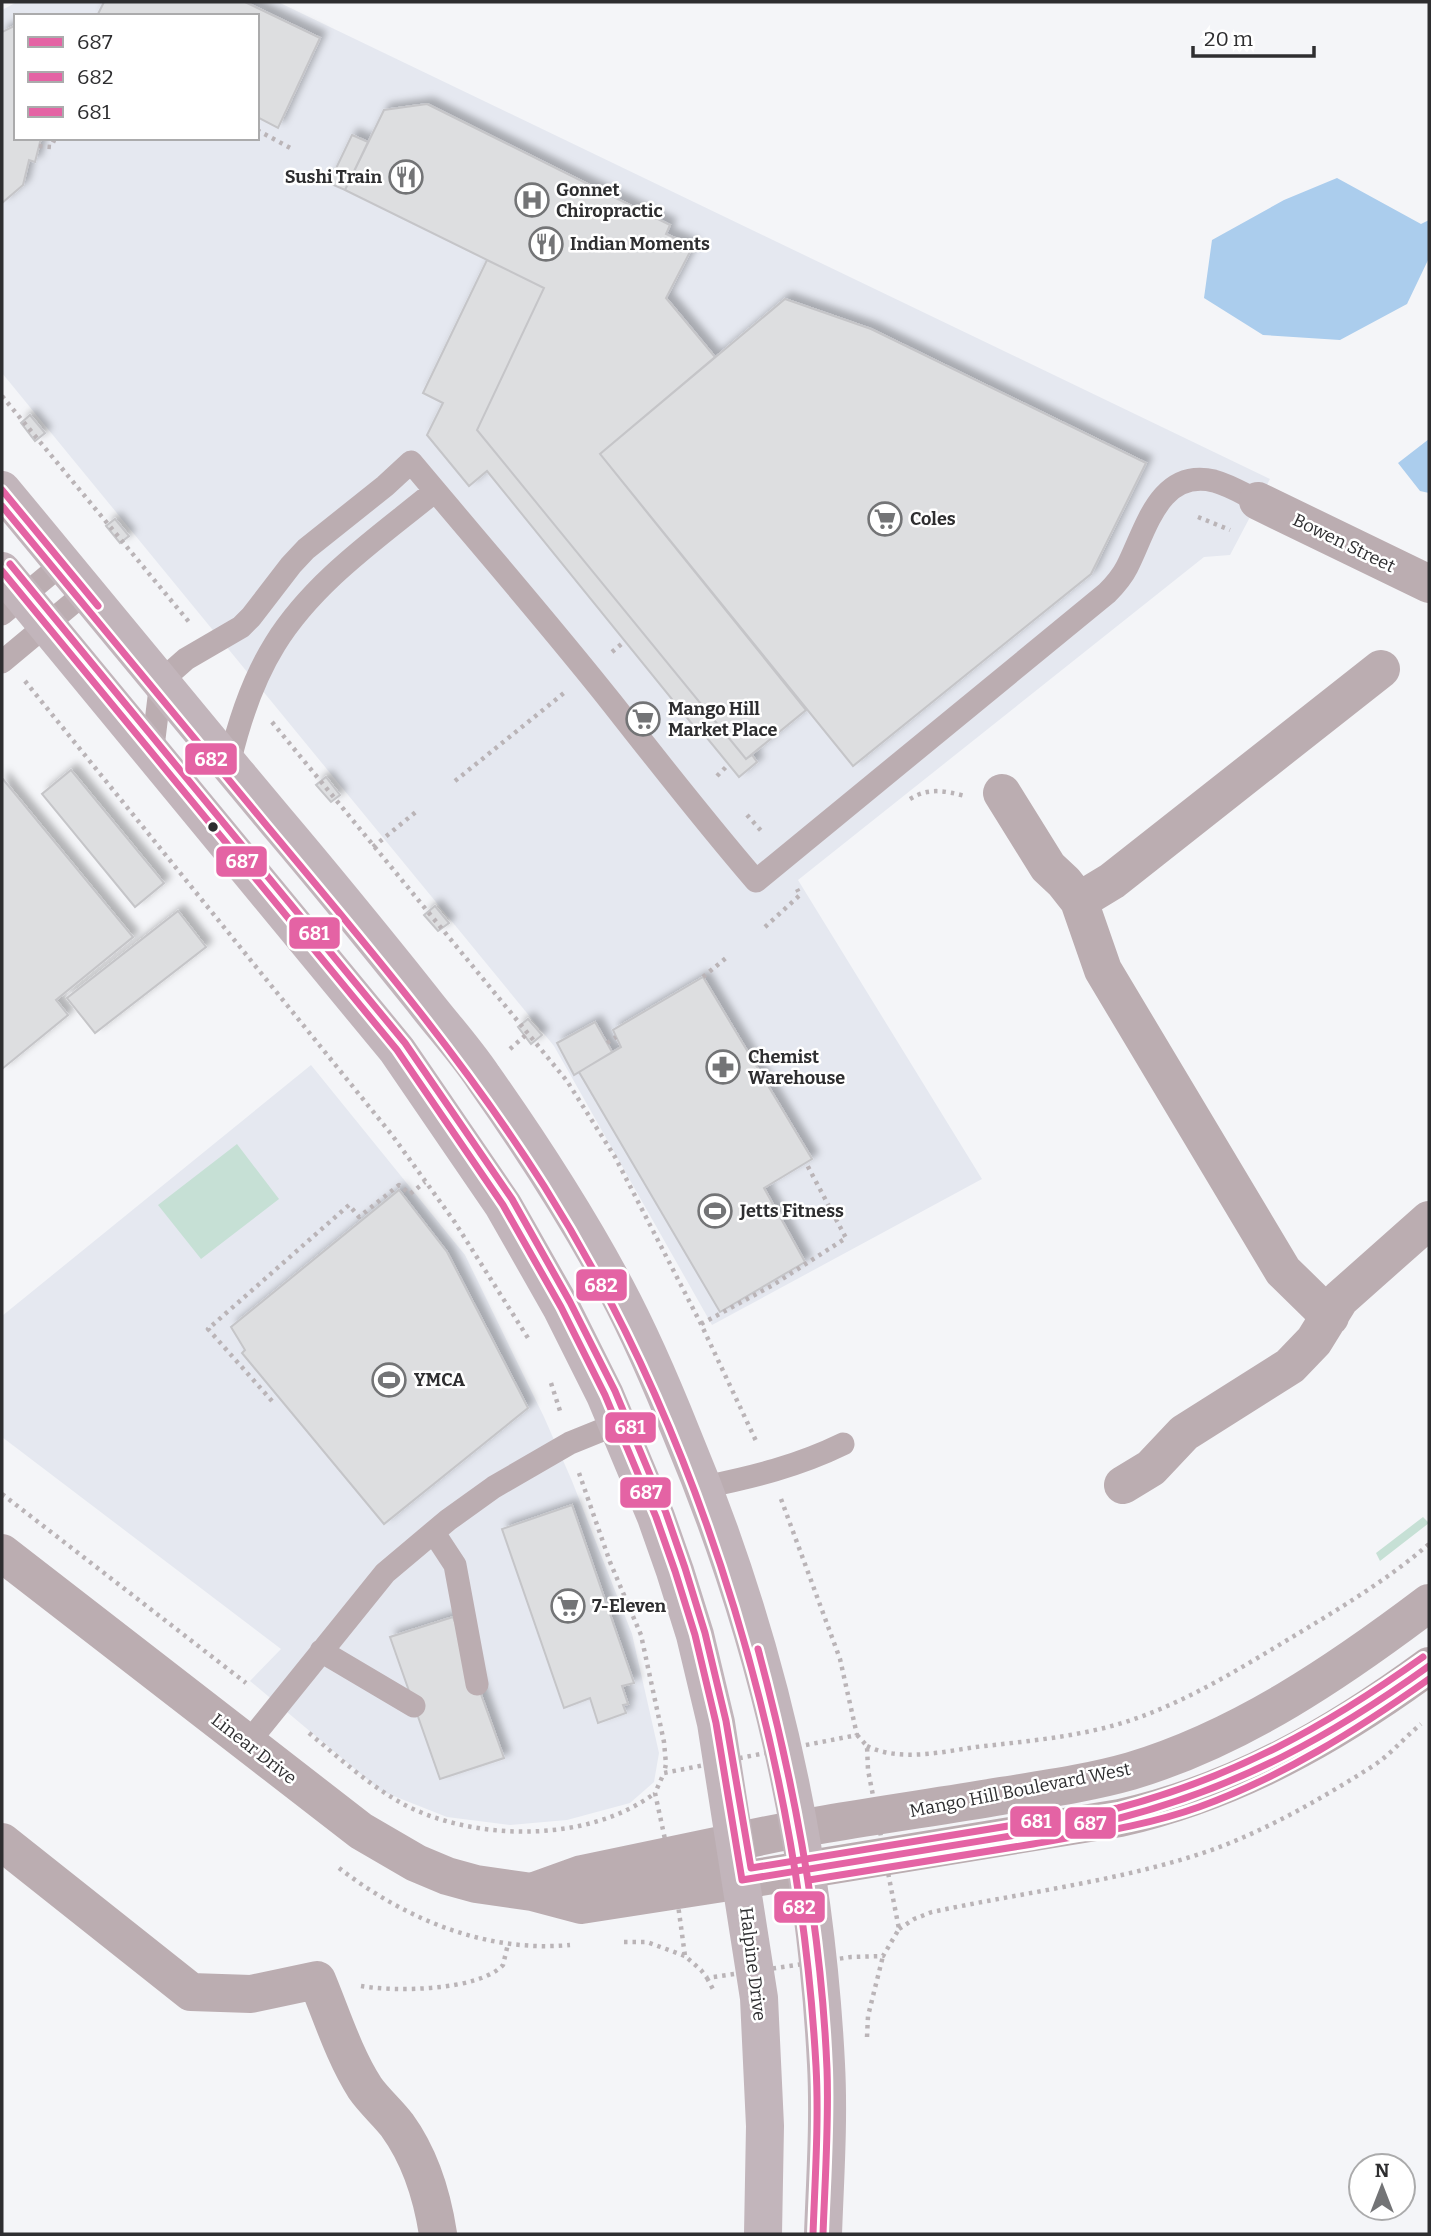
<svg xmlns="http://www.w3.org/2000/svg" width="1431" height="2236" viewBox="0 0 1431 2236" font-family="Bitter,serif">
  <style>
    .built { fill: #e5e8f0; fill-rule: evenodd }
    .green { fill: #c6e0d5 }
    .water { fill: #abcded }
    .building { fill: #dddee0; stroke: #c5c5c8; stroke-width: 2; filter: url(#shadow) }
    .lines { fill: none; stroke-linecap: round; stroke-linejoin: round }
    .path { stroke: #bab4b7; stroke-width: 4.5; stroke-dasharray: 3.5 5; stroke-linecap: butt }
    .service { stroke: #bbadb1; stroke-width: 23 }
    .minor { stroke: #bbadb1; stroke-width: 38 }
    .tertiary { stroke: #bbadb1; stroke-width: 38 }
    .secondary { stroke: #c2b5bb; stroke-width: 38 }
    .bus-1-casing { stroke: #fff; stroke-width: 12 }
    .bus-2-casing { stroke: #fff; stroke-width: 12 }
    .bus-3-casing { stroke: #fff; stroke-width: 12 }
    .bus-1 { stroke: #e463a4; stroke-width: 7 }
    .bus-2 { stroke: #e463a4; stroke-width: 7 }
    .bus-3 { stroke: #e463a4; stroke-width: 7 }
    .bus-dot { fill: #2e2e30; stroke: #fff; stroke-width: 2.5 }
    .labels { text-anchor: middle; stroke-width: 5; stroke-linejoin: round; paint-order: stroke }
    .poi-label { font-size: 18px; font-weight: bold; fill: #2e2e30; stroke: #fff; text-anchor: start }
    .street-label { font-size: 18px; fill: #2e2e30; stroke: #fff }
    .line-badge { stroke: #fff; stroke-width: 2.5 }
    .badge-label { font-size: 19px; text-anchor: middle; font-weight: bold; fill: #fff }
  </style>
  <defs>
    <filter id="shadow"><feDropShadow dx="6" dy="-6" stdDeviation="3.5" flood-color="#0004"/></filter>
  </defs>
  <rect width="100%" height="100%" fill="#f4f5f8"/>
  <!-- built -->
  <path class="built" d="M17,2H278L1270,479L1230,555L1204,557L798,880L982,1179L712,1325L554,1046L2,373V10ZM16,16H257V138H16Z
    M311,1065L465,1255L544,1417L572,1481L632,1634L659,1753L654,1782L630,1803L567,1820L510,1825L447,1817L381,1791L250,1681L281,1649L2,1437V1316Z"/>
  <!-- green -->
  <path class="green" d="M237,1144L279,1199L201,1259L158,1205Z
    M1423,1517L1429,1523L1380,1561L1376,1553Z"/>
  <!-- water -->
  <path class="water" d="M1337,178L1421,224L1429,220V258L1407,304L1340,340L1263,335L1204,298L1212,240L1284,200Z
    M1429,439V493L1420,491L1398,463Z"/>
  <!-- building -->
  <path class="building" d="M104,2H245L320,38L278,128L257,117V16H97Z
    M16,25V138H41L35,162L29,160L23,185L2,203V32Z
    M427,104L670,225L666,234L693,246L666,298L715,357L600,454L806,710L746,759L477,430L544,288L345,190L384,110Z
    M352,135L368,142L345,190L329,183Z
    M487,260L544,288L477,430L746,759L752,755L757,762L739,777L703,733L701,735L487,471L469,486L427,435L443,403L423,393Z
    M785,299L871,329L1146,463L1091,574L853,766L600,454Z
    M30,415L45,433L35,441L21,423Z
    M115,519L129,536L120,543L106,526Z
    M71,770L164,883L135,907L42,794Z
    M326,777L340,795L331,802L316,785Z
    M2,778L133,937L56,1000L68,1015L2,1069Z
    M435,906L449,923L438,931L424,915Z
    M178,911L206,947L95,1033L67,998Z
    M703,977L812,1159L764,1188L805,1262L720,1312L579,1072L621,1047L613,1030Z
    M528,1019L542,1035L531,1044L518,1027Z
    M595,1022L612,1052L574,1075L557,1043Z
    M399,1190L447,1252L528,1408L384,1524L242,1353L245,1350L231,1327Z
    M572,1505L634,1683L622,1686L628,1704L623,1705L626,1713L598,1723L590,1698L564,1708L502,1529Z
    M453,1617L504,1758L440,1779L390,1637Z"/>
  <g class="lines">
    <!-- path -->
    <path class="path" d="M257,130L294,150
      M39,146L51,147L55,138
      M2,396L189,622
      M1198,517L1230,530
      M612,652L625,641
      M25,681L392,1135L454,1221L528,1338
      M272,722L567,1081L615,1157L701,1324L757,1443
      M717,776L729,764
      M455,781L564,693
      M910,799C929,787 945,791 965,796
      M747,815L764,834
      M373,847L417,811
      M765,927L800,895L797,889
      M703,977L726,958
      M607,1043L616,1037
      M510,1049L528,1033
      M701,1324L773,1285L846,1238L806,1163
      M551,1383L561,1414
      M272,1401L208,1329L349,1205L359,1217L399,1185L410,1194L425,1182
      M579,1473L610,1562L641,1635L664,1742L666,1764L664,1773
      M2,1494L246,1683
      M781,1499L840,1659L857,1735
      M309,1733C339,1758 369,1785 403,1804C475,1842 589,1843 655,1793
      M857,1735L867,1746L868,1770L899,1929L883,1956L851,1957L707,1978L701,1970L685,1956L676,1890L655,1793L664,1773Z
      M867,1746C900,1762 941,1752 976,1747C1020,1742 1065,1738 1108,1727C1173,1710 1231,1674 1289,1639C1337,1610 1386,1581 1429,1544
      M339,1868C405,1919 486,1953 570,1945
      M899,1929L914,1919L932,1912C1016,1894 1104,1883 1187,1858C1252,1839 1316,1802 1373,1766C1391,1754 1404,1738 1421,1724
      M624,1942H647L685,1956
      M707,1978L715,1993
      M361,1986C394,1992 479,1991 503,1965L508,1944
      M867,2037L868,2016L883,1956"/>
    <!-- service -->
    <path class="service" d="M2,614L63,563
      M2,662L86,592
      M152,755L161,681L186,659L241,627L251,617L291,565L306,549L385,486L411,462C478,542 547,621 612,703C659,763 706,823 756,881L1107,593C1115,585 1122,577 1127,567C1146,530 1159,468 1214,481C1229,485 1244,494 1258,501
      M229,764C239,721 252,681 275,644C314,581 379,537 435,491
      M704,1487C753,1477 798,1466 843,1444
      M434,1533L455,1565L477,1684
      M321,1651L414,1706
      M247,1744L385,1573L448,1520L494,1487L570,1443L617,1424"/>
    <!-- minor -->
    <path class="minor" d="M1258,501L1429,584
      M1002,793L1048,867L1064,882L1079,901L1103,970L1283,1271L1330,1317
      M1079,901L1112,881L1381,669
      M1123,1485L1151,1468L1184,1433L1290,1366L1314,1341L1340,1299L1429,1220
      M2,1553L361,1831L416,1863L447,1876L476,1884L532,1892L581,1905L742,1880
      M2,1842L191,1992L251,1994L317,1980C332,2016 344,2055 365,2088C374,2101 387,2112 397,2125C421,2158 432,2195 438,2234
      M532,1892L582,1874L735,1842"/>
    <!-- tertiary -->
    <path class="tertiary" d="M735,1842C823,1822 913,1811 1001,1796C1045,1789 1089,1783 1131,1771C1241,1738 1339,1671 1429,1603
      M742,1880L1120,1818C1235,1792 1335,1735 1429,1666"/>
    <!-- secondary -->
    <path class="secondary" d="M2,490C93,600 184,711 276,821C326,880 374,939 422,999C442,1025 465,1050 483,1077C531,1145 577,1216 616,1289C641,1336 662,1385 682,1435C766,1635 815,1847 826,2064C829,2121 825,2178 823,2234
      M2,571L397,1050L503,1205L561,1307L605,1395L656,1517L675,1571L695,1635L716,1723L759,1998L765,2126L763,2234"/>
    <defs>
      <path id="bus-1" d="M2,490L98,606
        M2,571L397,1050L503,1205L561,1307L605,1395L656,1517L675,1571L695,1635L716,1723L742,1880L1120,1818C1239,1787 1330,1737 1429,1666
        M758,1649C795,1786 821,1926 827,2069C829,2124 825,2179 823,2234"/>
      <path id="bus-2" d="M2,506C90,613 178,720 267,826C364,942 463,1058 544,1186C706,1443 799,1763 816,2066C819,2121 815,2178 813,2234
        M809,1880C884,1868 959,1856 1033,1844C1089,1834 1146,1826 1199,1807C1282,1777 1357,1730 1429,1679"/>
      <path id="bus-3" d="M10,564L405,1043L512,1199L570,1302L615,1391L666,1513L685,1568L705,1633L726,1721L751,1868L1118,1808C1235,1777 1325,1727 1423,1657"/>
    </defs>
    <!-- bus-1 casing -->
    <use href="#bus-1" class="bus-1-casing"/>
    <!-- bus-2 casing -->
    <use href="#bus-2" class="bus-2-casing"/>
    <!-- bus-3 casing -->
    <use href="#bus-3" class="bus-3-casing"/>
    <!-- bus-1 -->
    <use href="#bus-1" class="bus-1"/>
    <!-- bus-2 -->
    <use href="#bus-2" class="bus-2"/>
    <!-- bus-3 -->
    <use href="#bus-3" class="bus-3"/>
  </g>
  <!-- icons -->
  <defs>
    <symbol id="restaurant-ring" viewBox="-11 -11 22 22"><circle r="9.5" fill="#fff" stroke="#737476" stroke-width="1.5"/><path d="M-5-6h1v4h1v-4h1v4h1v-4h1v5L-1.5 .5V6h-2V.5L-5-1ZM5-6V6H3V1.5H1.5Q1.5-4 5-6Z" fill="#737476"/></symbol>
    <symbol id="hospital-ring" viewBox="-11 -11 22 22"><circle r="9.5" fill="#fff" stroke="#737476" stroke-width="1.5"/><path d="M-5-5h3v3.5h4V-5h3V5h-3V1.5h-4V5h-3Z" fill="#737476"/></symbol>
    <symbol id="supermarket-ring" viewBox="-11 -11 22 22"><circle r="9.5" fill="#fff" stroke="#737476" stroke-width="1.5"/><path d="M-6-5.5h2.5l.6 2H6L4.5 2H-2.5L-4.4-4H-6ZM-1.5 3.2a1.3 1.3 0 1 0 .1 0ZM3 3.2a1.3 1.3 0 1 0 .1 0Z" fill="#737476"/></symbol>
    <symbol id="pharmacy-ring" viewBox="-11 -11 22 22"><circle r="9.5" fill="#fff" stroke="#737476" stroke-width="1.5"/><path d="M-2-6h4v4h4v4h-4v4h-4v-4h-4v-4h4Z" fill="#737476"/></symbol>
    <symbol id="stadium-ring" viewBox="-11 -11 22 22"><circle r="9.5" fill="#fff" stroke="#737476" stroke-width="1.5"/><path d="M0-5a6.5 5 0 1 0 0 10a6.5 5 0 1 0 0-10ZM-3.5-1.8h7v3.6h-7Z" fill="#737476"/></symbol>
  </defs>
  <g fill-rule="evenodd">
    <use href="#restaurant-ring" x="387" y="158" width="38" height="38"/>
    <use href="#hospital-ring" x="513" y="181" width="38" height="38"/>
    <use href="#restaurant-ring" x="527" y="225" width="38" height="38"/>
    <use href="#supermarket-ring" x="866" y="500" width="38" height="38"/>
    <use href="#supermarket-ring" x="624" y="700" width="38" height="38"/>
    <use href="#pharmacy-ring" x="704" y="1048" width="38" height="38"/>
    <use href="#stadium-ring" x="696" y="1192" width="38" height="38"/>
    <use href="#stadium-ring" x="370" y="1361" width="38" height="38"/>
    <use href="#supermarket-ring" x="549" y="1587" width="38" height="38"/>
  </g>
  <!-- markers -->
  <circle class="bus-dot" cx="213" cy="827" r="6"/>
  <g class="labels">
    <!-- poi labels -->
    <g class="poi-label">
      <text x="382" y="183" text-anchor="end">Sushi Train</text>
      <text x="556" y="196">Gonnet<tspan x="556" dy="21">Chiropractic</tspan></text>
      <text x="570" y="250">Indian Moments</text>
      <text x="910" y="525">Coles</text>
      <text x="668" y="715">Mango Hill<tspan x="668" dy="21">Market Place</tspan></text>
      <text x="748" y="1063">Chemist<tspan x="748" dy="21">Warehouse</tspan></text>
      <text x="740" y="1217">Jetts Fitness</text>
      <text x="414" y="1386">YMCA</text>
      <text x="592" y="1612">7-Eleven</text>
    </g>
    <!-- street labels -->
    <g class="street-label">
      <text transform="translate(1344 543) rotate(26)" y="6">Bowen Street</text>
      <text transform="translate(254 1749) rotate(38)" y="6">Linear Drive</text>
      <text transform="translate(1020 1790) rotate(-11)" y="6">Mango Hill Boulevard West</text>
      <text transform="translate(753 1964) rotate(83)" y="6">Halpine Drive</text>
    </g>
  </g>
  <g class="line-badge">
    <rect x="184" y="742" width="54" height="34" rx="7" fill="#e463a4"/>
    <rect x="215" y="845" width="53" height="33" rx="7" fill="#e463a4"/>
    <rect x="288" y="916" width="53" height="34" rx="7" fill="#e463a4"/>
    <rect x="575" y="1268" width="53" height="34" rx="7" fill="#e463a4"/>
    <rect x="604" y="1411" width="53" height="33" rx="7" fill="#e463a4"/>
    <rect x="619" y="1476" width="53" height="33" rx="7" fill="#e463a4"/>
    <rect x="1009" y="1805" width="53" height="33" rx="7" fill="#e463a4"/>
    <rect x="1064" y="1806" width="53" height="34" rx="7" fill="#e463a4"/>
    <rect x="773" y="1890" width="53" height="34" rx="7" fill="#e463a4"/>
  </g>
  <g class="badge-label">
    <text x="211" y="766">682</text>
    <text x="242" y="868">687</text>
    <text x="314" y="940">681</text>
    <text x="601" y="1292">682</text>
    <text x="630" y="1434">681</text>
    <text x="646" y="1499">687</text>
    <text x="1036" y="1828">681</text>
    <text x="1090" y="1830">687</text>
    <text x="799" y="1914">682</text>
  </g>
  <!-- border -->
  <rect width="1431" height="2236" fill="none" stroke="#2e2e30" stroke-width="7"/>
  <!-- legend -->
  <rect x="14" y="14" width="245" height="126" fill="#ffffff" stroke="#ababac" stroke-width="2"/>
  <rect x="28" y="37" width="35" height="10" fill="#e463a4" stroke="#ababac" stroke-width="2"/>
  <text x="77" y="49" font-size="21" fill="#2e2e30">687</text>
  <rect x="28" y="72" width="35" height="10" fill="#e463a4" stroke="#ababac" stroke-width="2"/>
  <text x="77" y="84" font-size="21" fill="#2e2e30">682</text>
  <rect x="28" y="107" width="35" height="10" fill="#e463a4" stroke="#ababac" stroke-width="2"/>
  <text x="77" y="119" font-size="21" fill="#2e2e30">681</text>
  <!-- north arrow -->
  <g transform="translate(1382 2187)"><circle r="33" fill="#ffffff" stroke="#ababac" stroke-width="2"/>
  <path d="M0-5L12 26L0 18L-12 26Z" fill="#737476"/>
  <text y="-10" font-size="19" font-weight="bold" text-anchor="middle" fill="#2e2e30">N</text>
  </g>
  <!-- scale -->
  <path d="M1193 46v10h121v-10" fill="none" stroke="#2e2e30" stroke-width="3.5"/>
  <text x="1204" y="46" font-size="21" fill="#2e2e30" stroke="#ffffff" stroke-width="5" paint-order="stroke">20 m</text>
</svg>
